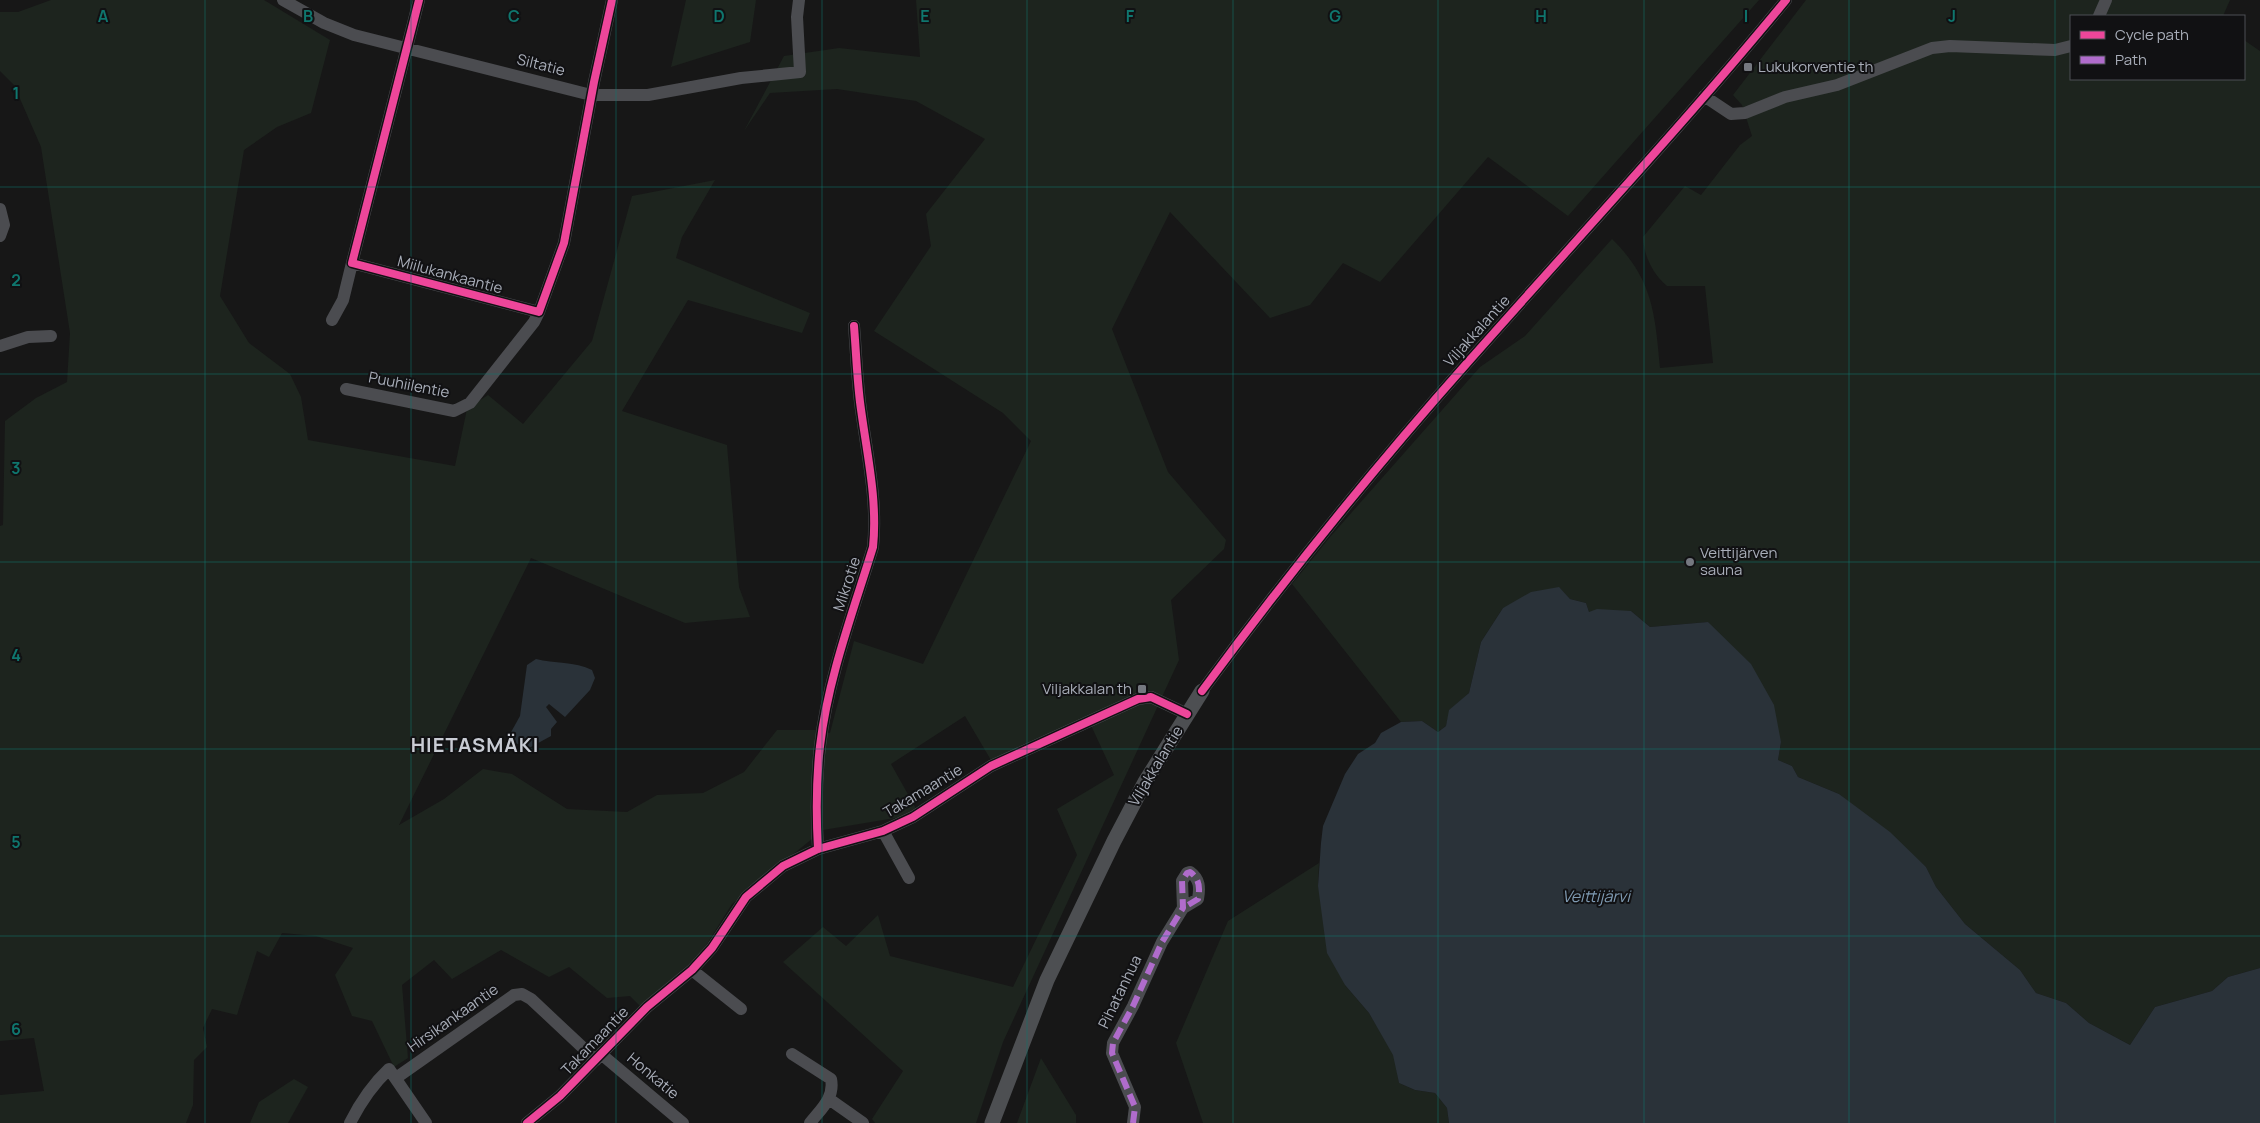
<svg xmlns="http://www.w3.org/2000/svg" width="2260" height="1123" viewBox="0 0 2260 1123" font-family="Manrope,sans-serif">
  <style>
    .green { fill: #1d241e }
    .water { fill: #2a3239 }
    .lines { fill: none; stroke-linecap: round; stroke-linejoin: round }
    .minor { stroke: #4b4c50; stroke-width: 12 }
    .major { stroke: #4d4f52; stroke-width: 15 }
    .quiet { stroke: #b06ccc; stroke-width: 6; stroke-dasharray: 12 6; stroke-linecap: butt }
    .cycleway-casing { stroke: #111113; stroke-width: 11 }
    .cycleway { stroke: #ed469a; stroke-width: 8 }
    .grid { fill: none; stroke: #0f766e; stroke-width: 1; stroke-opacity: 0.55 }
    .poi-dot { fill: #757880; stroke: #111113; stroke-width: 2 }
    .labels { text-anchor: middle; stroke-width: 4; stroke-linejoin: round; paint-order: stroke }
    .street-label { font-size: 15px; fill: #a8adb8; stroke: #111113 }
    .poi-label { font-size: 15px; fill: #a8adb8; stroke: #111113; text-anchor: start }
    .water-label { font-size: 16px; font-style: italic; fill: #7f9bb3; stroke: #111113 }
    .district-label { font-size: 20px; font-weight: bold; letter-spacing: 1px; fill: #c9ccd4; stroke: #111113 }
    .grid-label { font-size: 16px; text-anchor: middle; font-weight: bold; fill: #0f766e; stroke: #111113; stroke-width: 4; stroke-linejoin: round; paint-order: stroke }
  </style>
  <rect width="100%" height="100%" fill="#171717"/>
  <!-- green -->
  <path class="green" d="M51,0H264L330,40L311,113L277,127L244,150L220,296L249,343L290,374L301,397L308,440L455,466L467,409L488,395L523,424L592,341L632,196L715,180L682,237L676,258L810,313L802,333L688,300L622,411L727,445L739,587L750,617L685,623L531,558L399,825L444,799L483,769L512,774L567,809L627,812L657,795L703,793L744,772L777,730H815L830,733L854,641L923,664L1031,441L1003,413L874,331L931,246L926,214L985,139L916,101L837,89L770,93L744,131L784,56L839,48L920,57L916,0H1759L1568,216L1488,157L1380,282L1343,263L1310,305L1270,318L1170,212L1112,329L1168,472L1226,540L1224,549L1171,600L1179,660L1003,1042L976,1123H875L872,1119L903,1071L783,962L823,927L846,946L878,915L890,956L1013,987L1077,855L1057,809L1114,775L1089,721L995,767L965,716L891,764L919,814L823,830L732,904L700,955L640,1006L630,996L607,998L569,967L549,977L501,950L452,979L434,960L402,985L408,1058L394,1067L372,1021L352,1016L335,975L353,948L316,936L282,933L269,957L257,951L237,1015L212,1009L203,1028L207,1047L194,1060L193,1105L186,1123H0V1095L44,1091L34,1038L0,1041V526L3,525L5,421L36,398L67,382L70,333L41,147L14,85L0,71V12H18Z
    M686,0H756L750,42L671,67Z
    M1806,0H2230L2223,16H2071V79H2244V40L2260,51V968L2228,977L2212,991L2155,1007L2130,1045L2089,1023L2066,1003L2036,993L2020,970L1965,924L1936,887L1926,867L1839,794L1798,777L1792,766L1778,760L1781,742L1708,622L1650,627L1631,611L1589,612L1586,603L1570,599L1559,588L1503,608L1481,642L1469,693L1450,710L1446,726L1438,732L1422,721L1401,722L1292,584L1330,537L1480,367L1525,336L1612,239C1653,279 1655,314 1660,368L1713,363L1705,286H1667C1652,273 1644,256 1643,237L1685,186L1701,195L1740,145L1752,136L1742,105L1733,95Z
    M1319,863L1318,886L1345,985L1369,1013L1394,1055L1399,1083L1415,1090L1435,1093L1447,1108L1449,1123H1203L1176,1043L1228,921Z
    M1041,1058L1076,1115V1123H1017Z
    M294,1079L308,1087L288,1123H250L259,1102Z"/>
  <!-- water -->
  <path class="water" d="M1559,587L1570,599L1586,603L1589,612L1597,609L1631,611L1650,627L1708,622L1751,664L1774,705L1781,742L1778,760L1792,766L1798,777L1839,794L1890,832L1926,867L1936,887L1965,924L2020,970L2036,993L2066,1003L2089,1023L2130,1045L2155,1007L2212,991L2228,977L2260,968V1123H1449L1447,1108L1435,1093L1415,1090L1399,1083L1393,1055L1369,1013L1345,985L1327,953L1318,886L1321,843L1323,826L1345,774L1358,754L1375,743L1381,733L1401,722L1422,721L1438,732L1446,726L1449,710L1469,693L1481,642L1503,608L1531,592Z
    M536,659C554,664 575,661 592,670L595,678L590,690L565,717L549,704L546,707L557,722L551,729V736L529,748L515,743L510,734L520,716L527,665Z"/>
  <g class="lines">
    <!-- minor -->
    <path class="minor" d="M283,0L324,23L354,35L591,95H648L741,78L800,72L797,17L799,0
      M419,0L352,263L539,312L564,243L594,82L612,0
      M2099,16L2106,0
      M1704,96L1731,114L1745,113L1785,97L1837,85L1932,48L1950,46L2055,50L2071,46
      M0,209L4,225L0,236
      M332,320L343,300L352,263
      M0,346L28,337L51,336
      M346,389L454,411L470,403L534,322L539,312
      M1202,691C1286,577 1374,468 1468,362C1574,242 1684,124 1786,0
      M883,831L909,878
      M818,849C816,814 816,781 820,746C828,678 853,612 873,547C878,499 866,450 860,402C857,377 856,351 854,326
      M692,970L741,1009
      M601,1054L683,1123
      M792,1054L831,1079C835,1098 820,1110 810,1123
      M396,1078L514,995L522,994L531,999L596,1060
      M829,1099L863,1123
      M350,1123C360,1103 373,1084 389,1069L426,1123
      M527,1123L560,1096L647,1007L692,970L712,948L746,897L783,866L818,849L883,831L913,817L991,766L1138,699L1151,697L1187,714
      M1133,1123L1135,1107L1112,1053L1113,1043L1133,1006L1162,942L1183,908L1182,881L1187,873L1190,872C1200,879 1200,888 1198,899L1183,908"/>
    <!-- major -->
    <path class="major" d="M992,1123L1047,980L1114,841L1145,782L1202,691"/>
    <!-- quiet -->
    <path class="quiet" d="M1133,1123L1135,1107L1112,1053L1113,1043L1133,1006L1162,942L1183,908L1182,881L1187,873L1190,872C1200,879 1200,888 1198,899L1183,908"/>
    <defs>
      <path id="cycleway" d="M419,0L352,263L539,312L564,243L594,82L612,0
        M1202,691C1286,577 1374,468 1468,362C1574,242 1684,124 1786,0
        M818,849C816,814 816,781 820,746C828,678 853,612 873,547C878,499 866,450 860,402C857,377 856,351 854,326
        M527,1123L560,1096L647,1007L692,970L712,948L746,897L783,866L818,849L883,831L913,817L991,766L1138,699L1151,697L1187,714"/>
    </defs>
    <!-- cycleway casing -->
    <use href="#cycleway" class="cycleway-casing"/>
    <!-- cycleway -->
    <use href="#cycleway" class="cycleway"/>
  </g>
  <!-- grid -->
  <path class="grid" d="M205,0V1123M411,0V1123M616,0V1123M822,0V1123M1027,0V1123M1233,0V1123M1438,0V1123M1644,0V1123M1849,0V1123M2055,0V1123M0,187H2260M0,374H2260M0,562H2260M0,749H2260M0,936H2260"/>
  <!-- markers -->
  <g class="poi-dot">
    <rect x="1743" y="62" width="10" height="10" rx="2.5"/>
    <circle cx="1690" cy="562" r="5"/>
    <rect x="1137" y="684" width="10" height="10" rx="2.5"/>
  </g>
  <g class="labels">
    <!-- street labels -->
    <g class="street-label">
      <text transform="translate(541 65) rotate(14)" y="5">Siltatie</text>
      <text transform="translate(450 275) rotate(15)" y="5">Miilukankaantie</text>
      <text transform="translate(1477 331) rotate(-48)" y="5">Viljakkalantie</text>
      <text transform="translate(409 385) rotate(11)" y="5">Puuhiilentie</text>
      <text transform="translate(847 584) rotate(-72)" y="5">Mikrotie</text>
      <text transform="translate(1156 766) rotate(-59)" y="5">Viljakkalantie</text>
      <text transform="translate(923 791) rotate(-31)" y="5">Takamaantie</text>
      <text transform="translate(1120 992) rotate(-64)" y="5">Pihatanhua</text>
      <text transform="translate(453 1018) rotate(-35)" y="5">Hirsikankaantie</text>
      <text transform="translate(595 1041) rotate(-46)" y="5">Takamaantie</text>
      <text transform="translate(653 1076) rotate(40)" y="5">Honkatie</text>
    </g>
    <!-- poi labels -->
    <g class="poi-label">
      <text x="1758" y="72">Lukukorventie th</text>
      <text x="1700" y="558">Veittijärven<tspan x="1700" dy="17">sauna</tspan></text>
      <text x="1132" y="694" text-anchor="end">Viljakkalan th</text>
    </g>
    <!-- water labels -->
    <g class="water-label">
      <text x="1596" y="902">Veittijärvi</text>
    </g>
    <!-- district labels -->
    <g class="district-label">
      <text x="475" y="752">HIETASMÄKI</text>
    </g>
  </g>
  <g class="grid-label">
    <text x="103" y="22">A</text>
    <text x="308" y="22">B</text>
    <text x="514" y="22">C</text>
    <text x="719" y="22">D</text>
    <text x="925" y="22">E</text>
    <text x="1130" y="22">F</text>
    <text x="1335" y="22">G</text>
    <text x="1541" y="22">H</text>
    <text x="1746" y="22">I</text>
    <text x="1952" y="22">J</text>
    <text x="16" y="99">1</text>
    <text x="16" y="286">2</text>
    <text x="16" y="474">3</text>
    <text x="16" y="661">4</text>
    <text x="16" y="848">5</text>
    <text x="16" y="1035">6</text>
  </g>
  <!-- legend -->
  <rect x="2070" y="15" width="175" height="65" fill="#111113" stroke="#4d4f55"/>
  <rect x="2080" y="31" width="25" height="8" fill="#ed469a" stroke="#4d4f55"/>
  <text x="2115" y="40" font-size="15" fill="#a8adb8">Cycle path</text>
  <rect x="2080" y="56" width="25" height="8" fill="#b06ccc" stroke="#4d4f55"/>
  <text x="2115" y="65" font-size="15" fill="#a8adb8">Path</text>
</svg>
